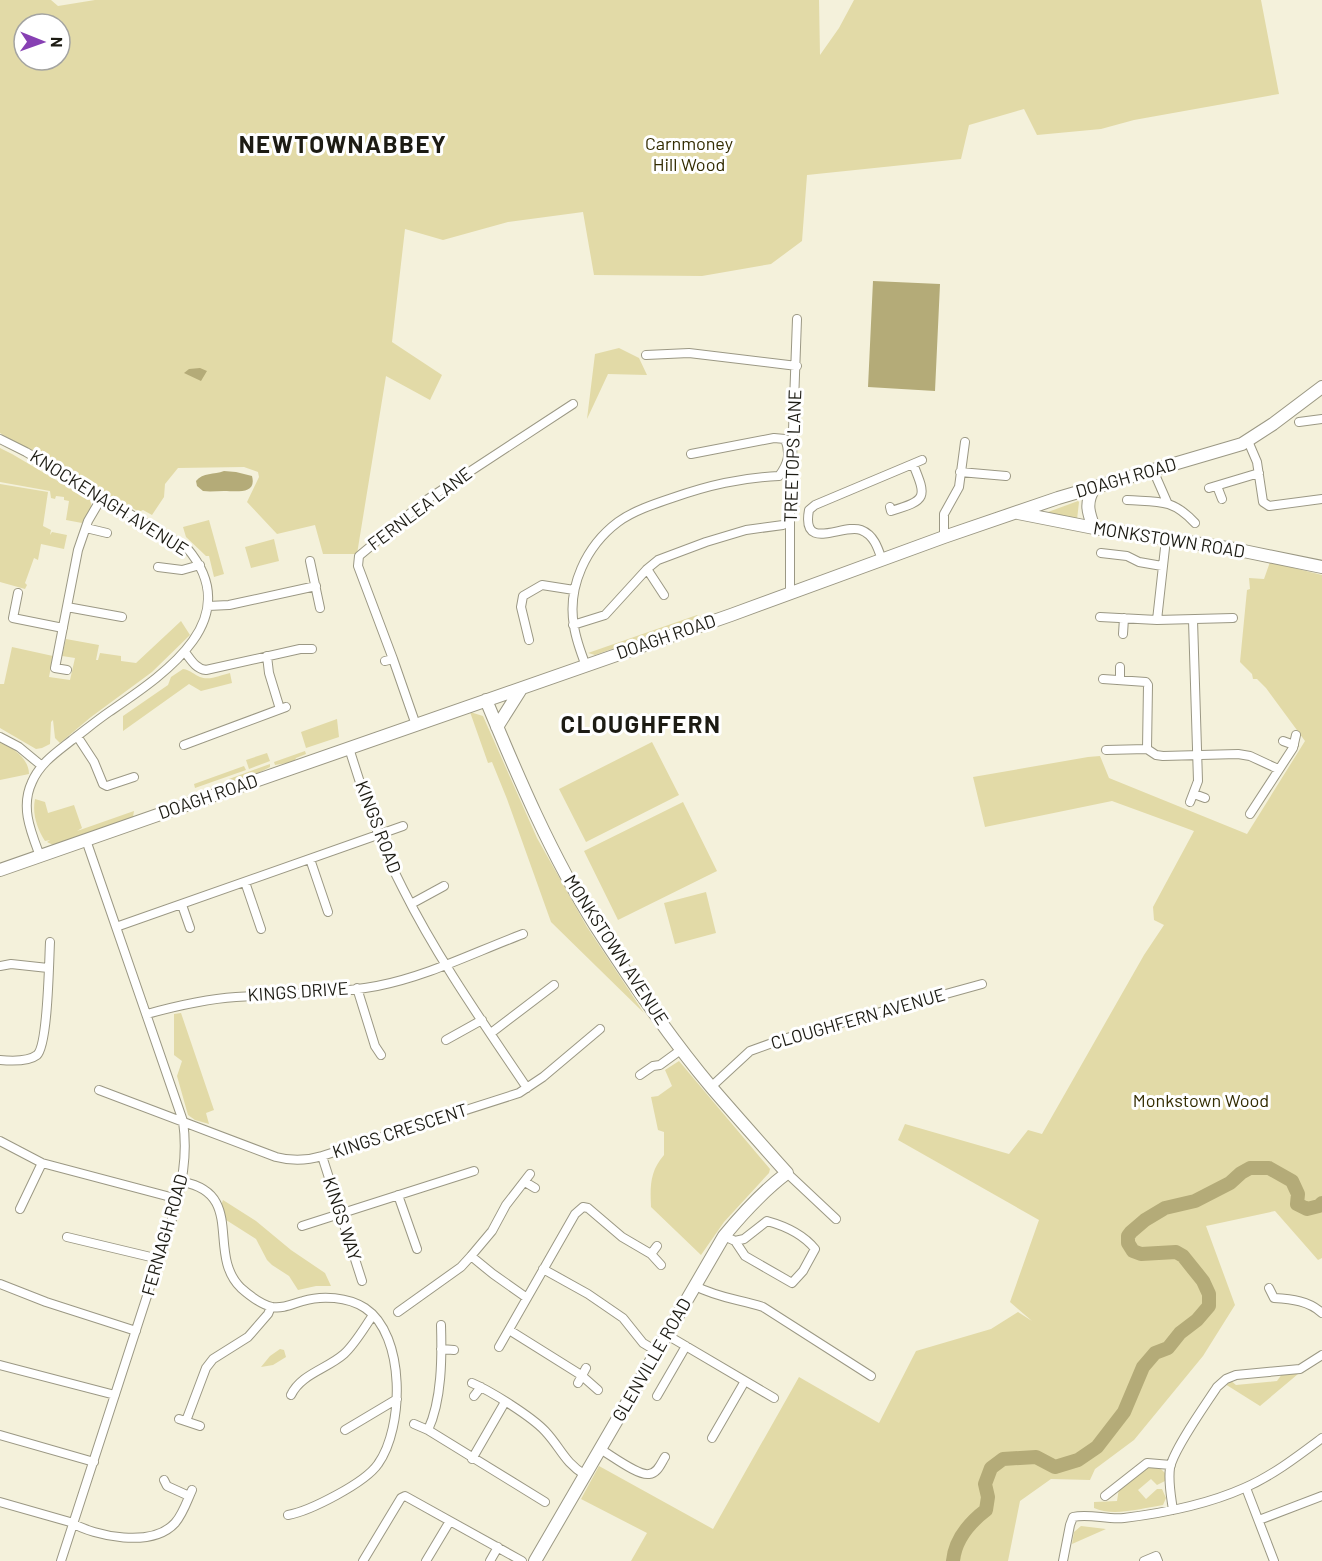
<svg xmlns="http://www.w3.org/2000/svg" width="1322" height="1561" viewBox="0 0 1322 1561" font-family="Barlow,sans-serif">
  <style>
    .green { fill: #e2daa7; fill-rule: evenodd }
    .water { fill: #b4ab78 }
    .lines { fill: none; stroke-linecap: round; stroke-linejoin: round }
    .river { stroke: #b4ab78; stroke-width: 14 }
    .street-casing { stroke: #9b9884; stroke-width: 10 }
    .secondary-casing { stroke: #9b9884; stroke-width: 14 }
    .street { stroke: #fff; stroke-width: 8 }
    .secondary { stroke: #fff; stroke-width: 12 }
    .labels { text-anchor: middle; stroke-width: 6; stroke-linejoin: round; paint-order: stroke }
    .park-label { font-size: 18px; fill: #322b00; stroke: #fff }
    .street-label { font-size: 18px; fill: #1c1b13; stroke: #fff }
    .district-label { font-size: 24px; font-weight: bold; letter-spacing: 1.5px; fill: #1c1b13; stroke: #fff }
  </style>
  <rect width="100%" height="100%" fill="#f4f1db"/>
  <!-- green -->
  <path class="green" d="M0,0H51L58,6L95,0H819L820,55L839,28L854,0H1261L1279,94L1134,120L1101,129L1037,135L1024,109L969,125L961,159L807,175L802,241L771,264L702,276L594,275L583,212L508,222L443,240L405,229L392,342L442,375L430,400L386,376L357,554H323L315,525L277,534L247,502L259,477L258,472L244,467L178,468L165,484L164,497L152,515L143,510L139,512L131,507H125L0,433ZM24,24H60V60H24Z
    M619,348L639,358L647,375L608,374L587,419L595,354Z
    M0,448L12,454L90,500L92,507L82,523L66,520L69,501L64,500V497L56,496L55,499L51,498L50,491L0,482Z
    M0,484L48,492L43,526L51,530L50,535L52,532L67,535L64,549L41,544L38,560L34,558L25,583L27,585L25,589L0,582Z
    M1078,501L1079,502L1077,520L1047,515L1048,512Z
    M209,520L224,574L214,577L209,556H206L186,537L183,527Z
    M274,539L279,561L251,568L245,547Z
    M1270,562L1322,575V1258L1318,1260L1275,1211L1206,1226L1235,1305L1203,1356L1134,1440L1095,1469L1090,1480L1051,1479L1020,1501L1008,1561H631L647,1533L581,1499L599,1466L713,1529L799,1377L879,1423L916,1351L991,1329L1018,1312L1032,1321L1010,1302L1039,1220L898,1140L905,1124L1009,1154L1028,1130L1042,1134L1144,955L1164,925L1154,920L1153,907L1194,831L1112,801L985,827L973,777L1088,757L1100,756L1109,778L1247,834L1305,741L1266,688L1257,679H1253L1252,674L1240,662L1247,590L1250,589L1249,578L1264,579Z
    M697,615L699,618L595,655L588,653Z
    M181,621L190,635L152,672L91,717L60,743L55,738L53,720L51,722L50,744L42,748L36,749L0,728V684H4L12,647L53,656L49,677L70,680L75,658L62,656L66,639L99,645L96,660H98L100,653L121,656V661L136,663Z
    M183,669C191,670 194,675 200,677C209,681 221,675 230,673L232,683L201,691L189,684L123,731V716L168,685L171,677Z
    M470,712L483,716L537,838L587,927L644,1013L551,922L507,799L492,762L488,763Z
    M337,719L339,737L306,748L301,732Z
    M652,742L679,795L586,842L559,789Z
    M0,743C13,747 29,759 29,774L0,780Z
    M305,751L306,754L296,758L294,762L275,765L274,762Z
    M267,753L270,761L249,769L246,760Z
    M270,764V767L245,780L240,778L230,782L229,779Z
    M244,766L246,770L195,788L194,784Z
    M35,799L45,802L48,813L74,805L82,828L77,831L134,811L133,817L53,845L47,842L50,840L45,841C37,828 32,814 35,799Z
    M683,802L717,871L618,920L584,851Z
    M706,892L716,933L675,944L664,903Z
    M181,1013L214,1110L206,1113L209,1124L195,1120L188,1115L177,1076L182,1061L174,1055V1014Z
    M679,1061L770,1169L769,1173L724,1222L701,1255L651,1207C650,1186 650,1171 664,1155V1132L658,1130L651,1097L658,1096L672,1086L665,1070Z
    M223,1200L256,1221L291,1250L325,1273L331,1286H316L298,1290L289,1276L272,1265L267,1260L256,1239L223,1218L220,1208Z
    M280,1349L284,1350L286,1357L273,1365L261,1367L270,1356Z
    M1295,1373L1298,1374L1260,1406L1225,1384L1230,1380L1236,1385L1277,1381L1282,1374Z
    M1146,1467L1160,1468L1166,1474L1165,1481L1157,1485L1151,1479L1138,1490L1146,1499L1157,1489H1162L1166,1498L1163,1505C1143,1508 1113,1517 1094,1508V1502L1117,1501L1119,1488Z
    M1081,1526L1106,1529L1072,1544L1074,1532Z"/>
  <!-- water -->
  <path class="water" d="M873,281L940,284L935,391L868,387Z
    M200,368L207,371L201,381L184,373L189,369Z
    M224,471L236,472L252,476C257,495 236,491 224,491C217,491 210,492 203,491L197,486L196,481C203,472 214,475 224,471Z"/>
  <g class="lines">
    <!-- river -->
    <path class="river" d="M953,1561C955,1540 969,1523 986,1510L988,1497L985,1484L991,1468L1003,1459L1036,1457L1055,1467L1078,1460L1097,1447L1124,1412L1143,1367L1155,1353L1168,1348L1180,1333L1197,1320L1209,1306V1294L1203,1281L1183,1256L1176,1252L1141,1254L1133,1251L1128,1243V1236L1131,1232L1145,1220L1165,1208L1195,1201L1230,1183L1241,1173L1250,1168H1269L1292,1181L1298,1194L1297,1204L1307,1209L1319,1206L1322,1203"/>
    <defs>
      <path id="street" d="M646,355L689,353L797,366
        M1299,422L1322,419
        M0,439L26,452L187,548C248,620 163,675 109,712C96,721 84,731 72,740C57,752 40,763 32,782C20,807 31,832 40,856
        M1248,441L1257,462L1263,502L1269,506L1322,499
        M1153,470L1167,502
        M960,472L1006,476
        M1217,486L1222,499
        M1209,488L1259,473
        M1127,500C1158,502 1172,498 1195,523
        M890,507L891,511C927,500 927,498 913,464
        M86,528L107,533
        M944,537V514L959,487L965,442
        M1101,553L1127,556L1139,562L1162,566
        M882,560C878,548 874,535 861,530C843,523 801,553 809,510L815,505L922,460
        M310,561L320,608
        M158,567L182,570L200,565
        M647,569L664,595
        M18,593L13,618L63,628
        M790,593V514L797,319
        M208,606L229,605L316,586
        M67,607L122,617
        M1100,617L1157,620L1233,618
        M1157,620L1166,539
        M573,625L605,615L647,569L658,560L706,542L746,530L783,525
        M1123,634L1124,618
        M529,640L521,607L523,596L542,585L574,590
        M185,652C191,660 196,669 206,670L300,649H312
        M267,656L269,673L280,709
        M393,659L358,566L359,556L425,501L573,404
        M385,661L393,659L416,725
        M586,666C581,653 576,640 574,626C567,587 586,546 618,522C633,511 654,504 672,498C709,485 740,478 779,476C788,464 791,454 785,439L774,438L691,454
        M67,670L55,668L78,550L88,521L102,497
        M1103,679L1146,682L1148,685L1147,749
        M1120,680V667
        M77,736L94,762L103,784L107,786L134,777
        M0,737L19,747L42,766
        M1283,741L1294,745
        M184,745L286,707
        M349,748C364,796 380,845 403,889C438,959 484,1024 527,1088
        M1106,750L1147,749L1156,755L1163,756L1238,754L1250,756L1278,769
        M1194,794L1205,798
        M1190,802L1198,781L1193,620
        M1250,814L1293,748L1296,735
        M310,859L328,912
        M245,882L261,929
        M411,904L444,886
        M182,905L190,928
        M116,927L403,826
        M0,966L11,964L48,968
        M357,988L375,1046L381,1055
        M147,1014C176,1006 206,999 236,997C283,993 330,995 377,986C428,976 475,952 523,934
        M491,1033L554,985
        M446,1040L482,1020
        M0,1060C11,1061 28,1062 37,1055C48,1045 49,961 50,942
        M640,1075L653,1066L660,1065L682,1049
        M711,1087L750,1051L783,1039L982,984
        M99,1090L276,1157C291,1161 306,1161 322,1156L519,1093L543,1077L600,1029
        M0,1141L42,1163L178,1199
        M322,1156L362,1281
        M787,1173L836,1219
        M183,1182C246,1194 206,1254 241,1288C250,1296 260,1304 272,1307C283,1309 292,1304 303,1301C322,1295 348,1297 365,1308C406,1335 404,1428 378,1464C365,1483 310,1511 288,1515
        M525,1182L535,1188
        M398,1195L417,1249
        M20,1209L42,1163
        M302,1226L474,1171
        M724,1236L735,1241L744,1239L767,1221C785,1226 803,1234 815,1249L803,1271L792,1283L745,1256L735,1241
        M67,1237L159,1259
        M651,1254L657,1246
        M471,1256L493,1274L527,1298
        M543,1269L588,1294L623,1318L643,1343L658,1352
        M0,1284L46,1302L136,1331
        M695,1286C719,1298 737,1299 763,1307L871,1376
        M1269,1288L1274,1298C1292,1299 1309,1301 1322,1313
        M398,1312L461,1267L471,1256L492,1231L506,1205L530,1174
        M509,1330L581,1375L598,1390
        M667,1335L774,1398
        M499,1347L575,1214L583,1207L588,1208L622,1237L651,1254L661,1265
        M441,1349L454,1350
        M0,1365L115,1395
        M472,1383C491,1391 532,1417 545,1431C561,1448 564,1462 585,1475
        M578,1383L586,1368
        M291,1395C301,1374 327,1369 344,1354C355,1344 364,1328 373,1315
        M474,1396L481,1387
        M657,1396L686,1346
        M179,1419L200,1426
        M186,1421L206,1368L213,1359L248,1337L268,1314L271,1307
        M414,1424L428,1430L545,1502
        M345,1430L397,1399
        M428,1430C442,1400 442,1357 441,1325
        M0,1435L94,1462
        M712,1438L745,1381
        M600,1449C611,1455 638,1476 649,1474C658,1473 661,1463 665,1457
        M472,1459L505,1402
        M164,1480L167,1486L189,1496
        M1246,1488L1274,1561
        M1105,1496L1147,1463L1171,1465
        M0,1502L70,1522C96,1537 152,1548 175,1523C183,1514 187,1501 192,1490
        M1173,1510C1171,1496 1168,1482 1170,1468C1173,1450 1206,1404 1217,1387L1226,1379L1236,1375L1300,1369L1322,1355
        M1259,1520L1322,1496
        M61,1561L172,1219C182,1185 188,1156 183,1121L86,840
        M363,1561L401,1498L405,1496L522,1561
        M426,1561L450,1521
        M490,1561L498,1547
        M1063,1561L1070,1525L1073,1517C1089,1513 1107,1520 1124,1518C1164,1513 1206,1505 1244,1488C1272,1476 1298,1456 1322,1438
        M1144,1561L1156,1556L1158,1561"/>
      <path id="secondary" d="M1018,513L1094,528L1234,549L1322,567
        M1094,528C1088,512 1085,503 1094,488
        M486,700C518,777 551,855 595,925C631,981 669,1037 712,1088C737,1117 762,1145 787,1173C763,1191 743,1213 724,1236L535,1561
        M497,727L521,689
        M0,870L731,615L944,537L1058,498L1242,444L1273,424L1322,387"/>
    </defs>
    <!-- street casing -->
    <use href="#street" class="street-casing"/>
    <!-- secondary casing -->
    <use href="#secondary" class="secondary-casing"/>
    <!-- street -->
    <use href="#street" class="street"/>
    <!-- secondary -->
    <use href="#secondary" class="secondary"/>
  </g>
  <g class="labels">
    <!-- park labels -->
    <g class="park-label">
      <text x="689" y="150">Carnmoney<tspan x="689" dy="21">Hill Wood</tspan></text>
      <text x="1201" y="1107">Monkstown Wood</text>
    </g>
    <!-- street labels -->
    <g class="street-label">
      <text transform="translate(793 456) rotate(-88)" y="6">TREETOPS LANE</text>
      <text transform="translate(1126 478) rotate(-16)" y="6">DOAGH ROAD</text>
      <text transform="translate(109 503) rotate(32)" y="6">KNOCKENAGH AVENUE</text>
      <text transform="translate(420 509) rotate(-37)" y="6">FERNLEA LANE</text>
      <text transform="translate(1169 540) rotate(9)" y="6">MONKSTOWN ROAD</text>
      <text transform="translate(666 637) rotate(-19)" y="6">DOAGH ROAD</text>
      <text transform="translate(208 797) rotate(-19)" y="6">DOAGH ROAD</text>
      <text transform="translate(378 827) rotate(69)" y="6">KINGS ROAD</text>
      <text transform="translate(616 950) rotate(57)" y="6">MONKSTOWN AVENUE</text>
      <text transform="translate(298 992) rotate(-4)" y="6">KINGS DRIVE</text>
      <text transform="translate(858 1019) rotate(-16)" y="6">CLOUGHFERN AVENUE</text>
      <text transform="translate(400 1131) rotate(-18)" y="6">KINGS CRESCENT</text>
      <text transform="translate(342 1219) rotate(72)" y="6">KINGS WAY</text>
      <text transform="translate(165 1235) rotate(-74)" y="6">FERNAGH ROAD</text>
      <text transform="translate(652 1360) rotate(-60)" y="6">GLENVILLE ROAD</text>
    </g>
    <!-- district labels -->
    <g class="district-label">
      <text x="343" y="153">NEWTOWNABBEY</text>
      <text x="641" y="733">CLOUGHFERN</text>
    </g>
  </g>
  <!-- north arrow -->
  <g transform="translate(42 42) rotate(91)"><circle r="28" fill="#ffffff" stroke="#a4a4a1" stroke-width="1.5"/>
  <path d="M0-4.5L10 22L0 15L-10 22Z" fill="#8740b3"/>
  <text y="-9" font-size="16" font-weight="bold" text-anchor="middle" fill="#1c1b13">N</text>
  </g>
</svg>
